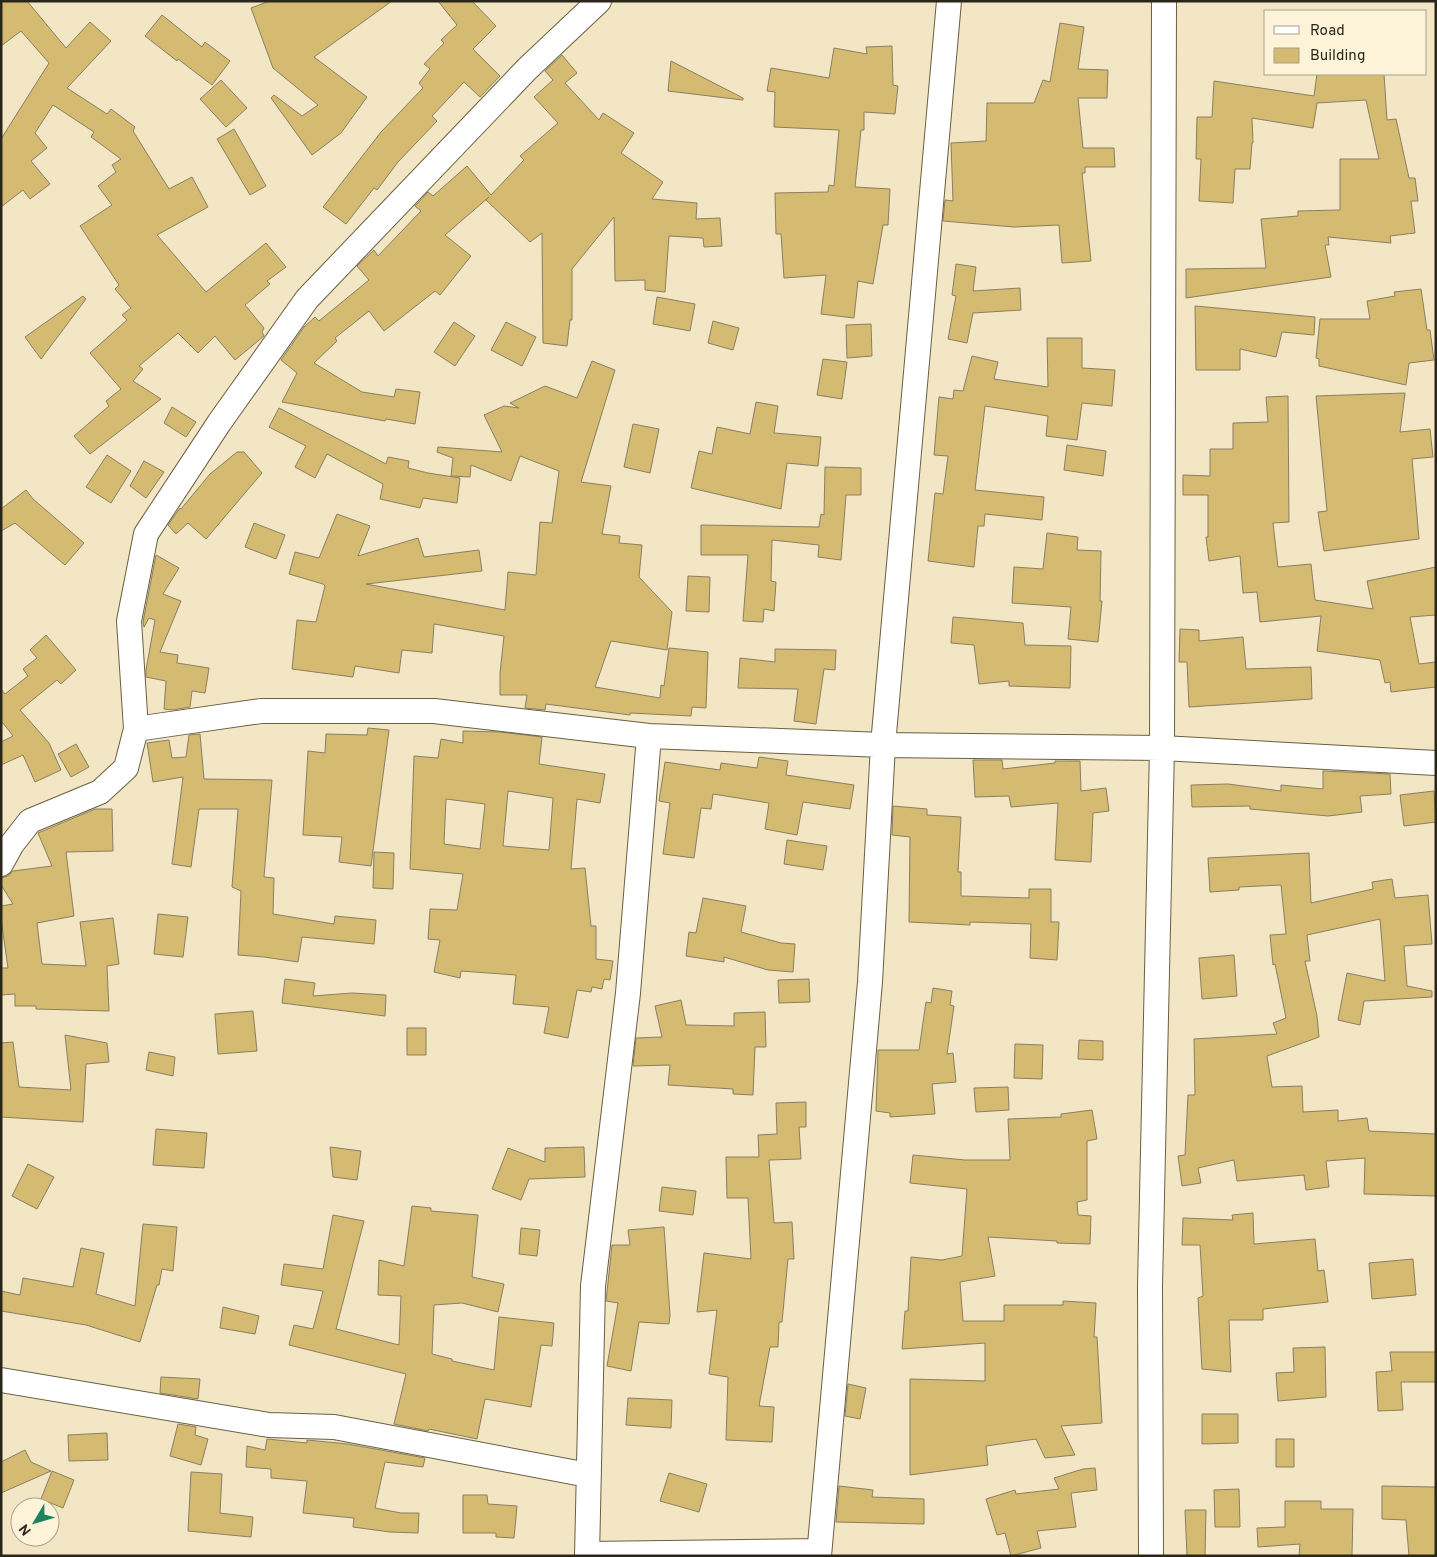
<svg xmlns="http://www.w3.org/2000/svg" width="1437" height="1557" viewBox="0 0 1437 1557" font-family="Overpass,sans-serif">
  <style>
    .building { fill: #d5bb71; stroke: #8a7f60; fill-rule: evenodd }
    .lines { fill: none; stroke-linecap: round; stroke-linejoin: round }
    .minor-casing { stroke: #6a5f41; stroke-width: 26 }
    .minor { stroke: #fff; stroke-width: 24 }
  </style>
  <rect width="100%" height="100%" fill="#f2e6c4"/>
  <!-- building -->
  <path class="building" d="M1,1H27L66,48L90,22L111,41L67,88L107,114L111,109L135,127L133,131L169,189L192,177L208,207L157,235L206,292L266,243L286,267L267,281L270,284L245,305L264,328L262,332L264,336L235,360L215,336L198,353L178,333L139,366L143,369L133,381L161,399L90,454L74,436L109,406L106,401L121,389L90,353L127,320L122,315L131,308L115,289L119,285L80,226L112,205L98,186L116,172L112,165L121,159L91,137L94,132L53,105L35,133L47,148L31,161L50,184L30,199L23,190L1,207V139L49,63L21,31L1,46Z
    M270,1H392L314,57L367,97L341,133L312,155L271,98L274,95L302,116L318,105L273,68L251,8Z
    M438,1H472L496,26L473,49L500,76L480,97L464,82L432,116L437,121L398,162L377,190L374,188L346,224L323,207L381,132L423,88L419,83L430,69L424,64L444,43L441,40L457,25Z
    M162,15L202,47L205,42L230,61L212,85L178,59L177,61L145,36Z
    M1060,23L1084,27L1078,69L1108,70L1107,98H1078L1083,148H1114L1115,167H1085V173H1082L1091,261L1062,263L1059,225L1014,227L943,221L945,200L953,201L951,143L986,141L987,103H1034L1043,80L1050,82Z
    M892,46L893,85L898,86L895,114L864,112V130H861L855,187L890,189L888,225H883L873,284L858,281L854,318L821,314L826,275L784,278L781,234H776L775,193L828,192L829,185L834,186L839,130L774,127L775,92L767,91L771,68L829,78L834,48L867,54L866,47Z
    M562,55L577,73L565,83L599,120L603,113L634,133L621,153L663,182L652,199L697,203L696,219L720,218L722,246L704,247L703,238L669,236L665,292L645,290V280L615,281L614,217L572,269V320H570L567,346L543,343L542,233L530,242L486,200L489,197L445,235L471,256L440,295L435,291L384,331L369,311L335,338L337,341L314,363L362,392L394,397L396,389L420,392L415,424L386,419L385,421L282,402L297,373L281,360L304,327L315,317L319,321L369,280L357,266L374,250L378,256L421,211L415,206L428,192L433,196L467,166L491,195L524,160L520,156L558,123L534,97L553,80L545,71Z
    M671,61L743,98V100L668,91Z
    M1317,74H1384L1387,120L1396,119L1409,178H1415L1418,201H1411L1415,233L1390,236L1391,243L1328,237L1329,245H1325L1331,277L1186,298V269L1266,268L1261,219L1298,216V211L1340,210V159H1379L1366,100L1317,103L1313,128L1252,118L1253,143H1252L1250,169H1235L1233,203L1199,201L1201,159H1196L1197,117H1212L1214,81L1314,96Z
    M221,80L247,108L226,127L200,99Z
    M234,129L266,186L250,195L217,139Z
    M956,264L976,267L973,291L1020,288L1021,310L973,313L967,343L948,339L956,296L952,295Z
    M1421,289L1427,330H1430L1434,360L1409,363L1406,385L1319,366V359L1316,358L1320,319H1370L1367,301L1395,296L1394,292Z
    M83,296L86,299L41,359L25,337Z
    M657,297L695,304L690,331L653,324Z
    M1195,306L1315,317L1314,335L1282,332L1276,357L1240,349V370H1196Z
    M713,321L739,328L733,350L708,343Z
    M454,322L475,336L455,366L434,352Z
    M506,322L536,337L522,366L491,350Z
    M871,324L872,356L847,358L846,325Z
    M1047,338H1082V368L1115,370L1112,406L1082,403L1077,440L1046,436L1048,416L985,406L975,490L1044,497L1042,520L985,514L984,526H978L974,567L928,561L935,493L943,494L948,456L934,455L939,397L953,399L954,390L963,391L972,356L998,362L994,379L1048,387Z
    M823,359L847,362L842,399L817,395Z
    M592,361L615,370L581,482L611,486L602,534L620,536L619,543L642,545L639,577L672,612L667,650L611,641L595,687L660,698L661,685L664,686L669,648L708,652L706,708L692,707L691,716L630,713V715L546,704L545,710L525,708L527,695H500V673L504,636L434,624L432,653L402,650L399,673L355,666L353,677L292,669L297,620L316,622L325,586L323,584L289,574L295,552L319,558L337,514L370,526L358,556L418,538L424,557L479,550L482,571L366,584L505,610L508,572L536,575L540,522L552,523L559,471L520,456L511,481L471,465L470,477L451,476L453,458L437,452L438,447L502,452L484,415L504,406L519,408L510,403L545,386L577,398Z
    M1405,393L1400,432L1430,429L1433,457L1412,459L1419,539L1324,551L1318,512L1327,511L1316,396Z
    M1288,396L1289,522L1273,523L1278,567L1311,564L1315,600L1373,609L1367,581L1436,567V615L1410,617L1419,664L1436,662V687L1391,692L1390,682L1385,683L1380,660L1317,651L1321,616L1260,622L1257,592L1243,593L1240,556L1209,561L1206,537H1208V495H1183V475L1210,476V449H1233V423L1268,422L1266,397Z
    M756,402L778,406L774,433L821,437L818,466L787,463L781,509L691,488L699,451L712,454L717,427L750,434Z
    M172,407L196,422L186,437L164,423Z
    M279,408L386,464L388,457L409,461L408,468L428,473L460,478L457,503L423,498L420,508L380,499L383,484L327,454L315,478L295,467L306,446L269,427Z
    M633,424L659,429L650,473L624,467Z
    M1067,445L1106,451L1103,476L1064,470Z
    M237,452H244L262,473L206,539L188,523L176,534L168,525L180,508L181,509L210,474Z
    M107,455L131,471L111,503L86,487Z
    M144,461L164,472L146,498L130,486Z
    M825,467L861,468V495H846L841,560L818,557L819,545L772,540L771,581L776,582L774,611L764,609L763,622L743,621L748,555H701V525L819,527L821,514L824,515Z
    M26,490L33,499L84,543L65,565L15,523L1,531V509Z
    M254,523L285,535L276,559L245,547Z
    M1047,533L1078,537L1077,550L1101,551L1100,601H1102L1098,642L1068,639L1071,607L1012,603L1014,567L1043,569Z
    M156,555L179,568L163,594L181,601L160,652L178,655L177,663L209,668L205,693L192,691L190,707L173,710L164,709L166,681L146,677V670L155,620L149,618L144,627L143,622Z
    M688,576L710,577L709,612L686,611Z
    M953,617L1023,623L1025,645L1071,646L1070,688L1009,686V681L979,684L974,645L951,643Z
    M1180,629L1199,630V641L1243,637L1246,669L1311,667L1312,699L1189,707L1187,662H1179Z
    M46,635L76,670L61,684L57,680L20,710L49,743L61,770L35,782L23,755L1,765V742L13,736L3,723L1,724V689L5,694L28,676L23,669L37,658L30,650Z
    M775,649L836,650L835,670L824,669L816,724L794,721L798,689L738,688L740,658L775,662Z
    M368,728L389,730L371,866L339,862L342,837L303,835L308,751L325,753L326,734L367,735Z
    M463,731L500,732L542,737L539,764L605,774L600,803L577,799L571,869L585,868L591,926H596V959L613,961L610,980L604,979L602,989L592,987L591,992L577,990L568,1038L544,1033L549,1007L513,1004L516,975L461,971L460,978L434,972L440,940L428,939L430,909L457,910L463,874L410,869L414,756L438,758L441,739L463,743ZM508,791L553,798L549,850L503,846ZM446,799L485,804L480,849L444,844Z
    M200,734L204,779L272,780L264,877L274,878L273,914L334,924L335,916L376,920L374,944L302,937L298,962L264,957L238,955L241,891L232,887L238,809H199L191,867L172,864L183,777L153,782L147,743L169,740L172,758L186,757L189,735Z
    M76,744L89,767L71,777L58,754Z
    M759,757L788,761L786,775L854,785L850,809L803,802L797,835L765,829L769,803L713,794L711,809L701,808L694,858L663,854L670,803L659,801L665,762L720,770L721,763L757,768Z
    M973,760H1002L1003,769L1055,763V761H1080L1081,791L1106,788L1109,811L1093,813L1091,862L1055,860L1058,803L1011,807L1009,796L975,797Z
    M1323,771L1390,774L1391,794L1360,796L1362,812L1328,816L1250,809V806L1192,807L1191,785L1228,784L1281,791V785L1323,789Z
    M1434,791L1436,822L1404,826L1400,795Z
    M893,806L927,809V815L961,817L958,872H961V896L1029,898V889H1051V922H1059L1057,960L1030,958L1031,924L970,922V925L909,922L910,837L892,835Z
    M95,809H112L113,851L66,852L74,916L37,923L42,964L86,966L80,922L113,918L119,964L107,966L109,1011L36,1009V1006H15V994L1,995V968H8L1,919V906L13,904L1,885V878L8,876L13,871L52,866L38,833Z
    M787,840L827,846L823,870L784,864Z
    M374,852L394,853L393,889L373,888Z
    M1309,853L1311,903L1373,889L1372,882L1392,879L1395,898L1428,895L1432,944L1404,946L1407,986L1432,991V997L1364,1001L1360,1025L1338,1020L1347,973L1385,981L1380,919L1307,935L1310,961H1305L1317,1016L1319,1037L1267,1056L1272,1087L1302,1086L1303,1112L1338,1110V1121L1367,1118L1369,1131L1436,1134V1196L1364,1194L1365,1158L1326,1161L1329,1187L1306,1190L1304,1175L1237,1181L1234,1160L1198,1168L1201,1183L1182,1186L1178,1156L1185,1155L1188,1095H1195L1194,1039L1277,1034L1273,1023L1286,1018L1275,964L1273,965L1270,935L1286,934L1281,885L1239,887V890L1210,892L1208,858Z
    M703,898L746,906L741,932L781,943L795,944L793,972L768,970L724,957V962L686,956L689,932L696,933Z
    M158,914L188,917L183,957L154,954Z
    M1234,955L1237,996L1202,999L1199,958Z
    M285,979L315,983L313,996L352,993L386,995L385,1016L282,1003Z
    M809,979L810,1002L779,1003L778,980Z
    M933,988L952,991L950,1005L954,1006L947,1054L953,1053L956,1082L932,1084L935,1114L890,1117V1113L876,1111L878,1050H919L926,1002L931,1003Z
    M681,1000L686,1025L734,1026V1013L765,1012L766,1047H755L753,1095L733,1094V1089L668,1085L670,1065L633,1066L636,1038L662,1037L655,1006Z
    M253,1011L257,1051L218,1054L215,1014Z
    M407,1028H426V1055H407Z
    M65,1035L107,1043L109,1062L86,1064L83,1122L1,1117V1043L13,1042L19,1087L71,1090Z
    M1079,1040L1103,1041V1060L1078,1059Z
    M1015,1044L1043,1045L1042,1079L1014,1078Z
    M149,1052L175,1057L173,1076L146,1070Z
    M1008,1087L1009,1110L976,1112L974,1088Z
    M806,1102V1127H799L801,1159L769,1160L774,1223L792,1222L794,1259H788L782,1322H779L778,1347H770L759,1406L774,1407L772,1442L726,1440L728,1377L709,1374L717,1310L697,1312L704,1253L751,1259L748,1198H727L726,1157H759L758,1135L777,1134L776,1103Z
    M1092,1110L1097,1139L1087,1141V1200L1077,1202L1078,1215L1091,1216L1090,1244L1057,1243V1241L988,1237L995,1276L960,1282L963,1321H1004V1305H1063V1301L1096,1303L1094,1337H1097L1102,1423L1061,1426L1075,1455L1045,1458L1036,1439L986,1446L988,1465L910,1475V1379L985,1381V1343L902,1349L905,1311H908L911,1257L942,1260L962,1256L967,1189L910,1183L913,1155L965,1160H1010L1008,1119L1061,1117V1114Z
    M156,1129L207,1133L204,1168L153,1165Z
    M330,1147L361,1151L357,1180L333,1177Z
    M584,1147L585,1177L529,1179L521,1200L492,1189L508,1148L545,1162V1148Z
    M28,1164L54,1177L37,1209L12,1196Z
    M662,1187L696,1191L693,1215L659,1211Z
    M412,1206L431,1208V1211L478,1215L472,1277L504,1284L498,1312L462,1303L434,1305L432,1354L452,1359V1361L494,1370L499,1317L554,1323L552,1346L541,1345L531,1407L485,1399L477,1439L429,1429L428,1431L394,1424L406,1374L289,1345L294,1325L313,1329L323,1291L281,1285L284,1264L323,1269L333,1215L364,1221L336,1329L399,1345L401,1296L378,1295L379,1260L404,1266Z
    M1253,1213L1254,1244L1315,1239L1318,1271L1324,1270L1328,1302L1263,1309V1320H1229L1231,1372L1202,1369L1198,1298L1203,1296L1200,1245H1182L1183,1218L1233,1220L1232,1215Z
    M143,1224L177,1227L173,1271L162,1269L159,1285H157L140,1342L86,1325L1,1311V1291L20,1295L23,1278L73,1287L81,1248L104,1253L96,1294L135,1306Z
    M664,1227L670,1315L669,1324L639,1322L631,1371L607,1366L618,1303L606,1301L612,1245H630L628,1230Z
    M521,1228L540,1230L537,1256L519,1254Z
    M1413,1259L1416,1295L1372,1299L1369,1263Z
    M223,1307L259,1316L255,1334L220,1328Z
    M1325,1347L1326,1397L1278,1401L1276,1373L1294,1372L1293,1348Z
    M1390,1352H1436V1382H1401L1403,1410L1378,1411L1376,1372L1392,1371Z
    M161,1377L200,1379L198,1399L160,1393Z
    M848,1384L866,1388L860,1419L845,1416Z
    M628,1398L672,1400L671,1428L626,1425Z
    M1202,1414H1238V1443L1202,1444Z
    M178,1424L196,1427L195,1435L208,1439L201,1465L170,1456Z
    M107,1433L108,1460L69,1461L68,1435Z
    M267,1439L307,1443V1440L348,1444L425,1458L423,1467L385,1462L375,1508L401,1513H419L418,1533L390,1532L353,1527L354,1518L303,1513L307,1481L271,1478V1469L246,1467L247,1446L265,1450Z
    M1276,1439H1294V1467H1276Z
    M25,1450L31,1462L51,1471L1,1493V1462Z
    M1095,1468L1097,1490L1071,1493L1076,1527L1037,1531L1041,1548L1011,1556L1005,1533L997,1535L986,1499L1015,1490L1016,1494L1059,1489L1054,1478L1083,1469Z
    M52,1471L74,1480L63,1508L41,1499Z
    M191,1472L222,1474L220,1513L253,1517L251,1537L188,1531Z
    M669,1473L707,1484L699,1512L660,1501Z
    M839,1486L873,1490L872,1497L924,1499V1524L836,1522Z
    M1382,1486L1435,1487L1436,1556H1409L1406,1520L1382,1519Z
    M1239,1489L1240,1527H1215L1214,1490Z
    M463,1495H487L488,1504L517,1506L514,1538L496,1537V1533H463Z
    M1285,1501H1321V1509H1353L1352,1556H1299L1300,1544L1258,1547L1257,1528L1285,1527Z
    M1185,1510H1206L1205,1556H1187Z"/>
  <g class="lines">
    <defs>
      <path id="minor" d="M136,729L261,711H434L649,736L883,745L1162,748L1436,763
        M1,864L12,844L30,821L100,792L126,768L136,729L129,621L146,534L219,423L307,299L527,69L599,1
        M1,1380L269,1425L334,1427L588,1475
        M587,1554L819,1551
        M587,1556L593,1286L628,993L649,736
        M819,1556L870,982L883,745L949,1
        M1151,1556L1150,1286L1162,748L1164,1"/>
    </defs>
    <!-- minor casing -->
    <use href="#minor" class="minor-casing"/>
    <!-- minor -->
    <use href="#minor" class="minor"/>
  </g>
  <!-- border -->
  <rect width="1437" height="1557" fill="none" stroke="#2b261a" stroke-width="5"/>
  <!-- legend -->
  <rect x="1264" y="10" width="162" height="65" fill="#fdf3d8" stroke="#a9a18c"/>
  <rect x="1274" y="26" width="25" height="8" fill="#ffffff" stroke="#a9a18c"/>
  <text x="1310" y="35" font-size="15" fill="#2b261a">Road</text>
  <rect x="1274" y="48" width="25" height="15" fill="#d5bb71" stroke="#a9a18c"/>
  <text x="1310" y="60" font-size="15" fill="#2b261a">Building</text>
  <!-- north arrow -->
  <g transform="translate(35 1522) rotate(232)"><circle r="24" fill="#fdf3d8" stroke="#a9a18c"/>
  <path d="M0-4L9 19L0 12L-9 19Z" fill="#1e845e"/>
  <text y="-8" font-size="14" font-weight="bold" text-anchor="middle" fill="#2b261a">N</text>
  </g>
</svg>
